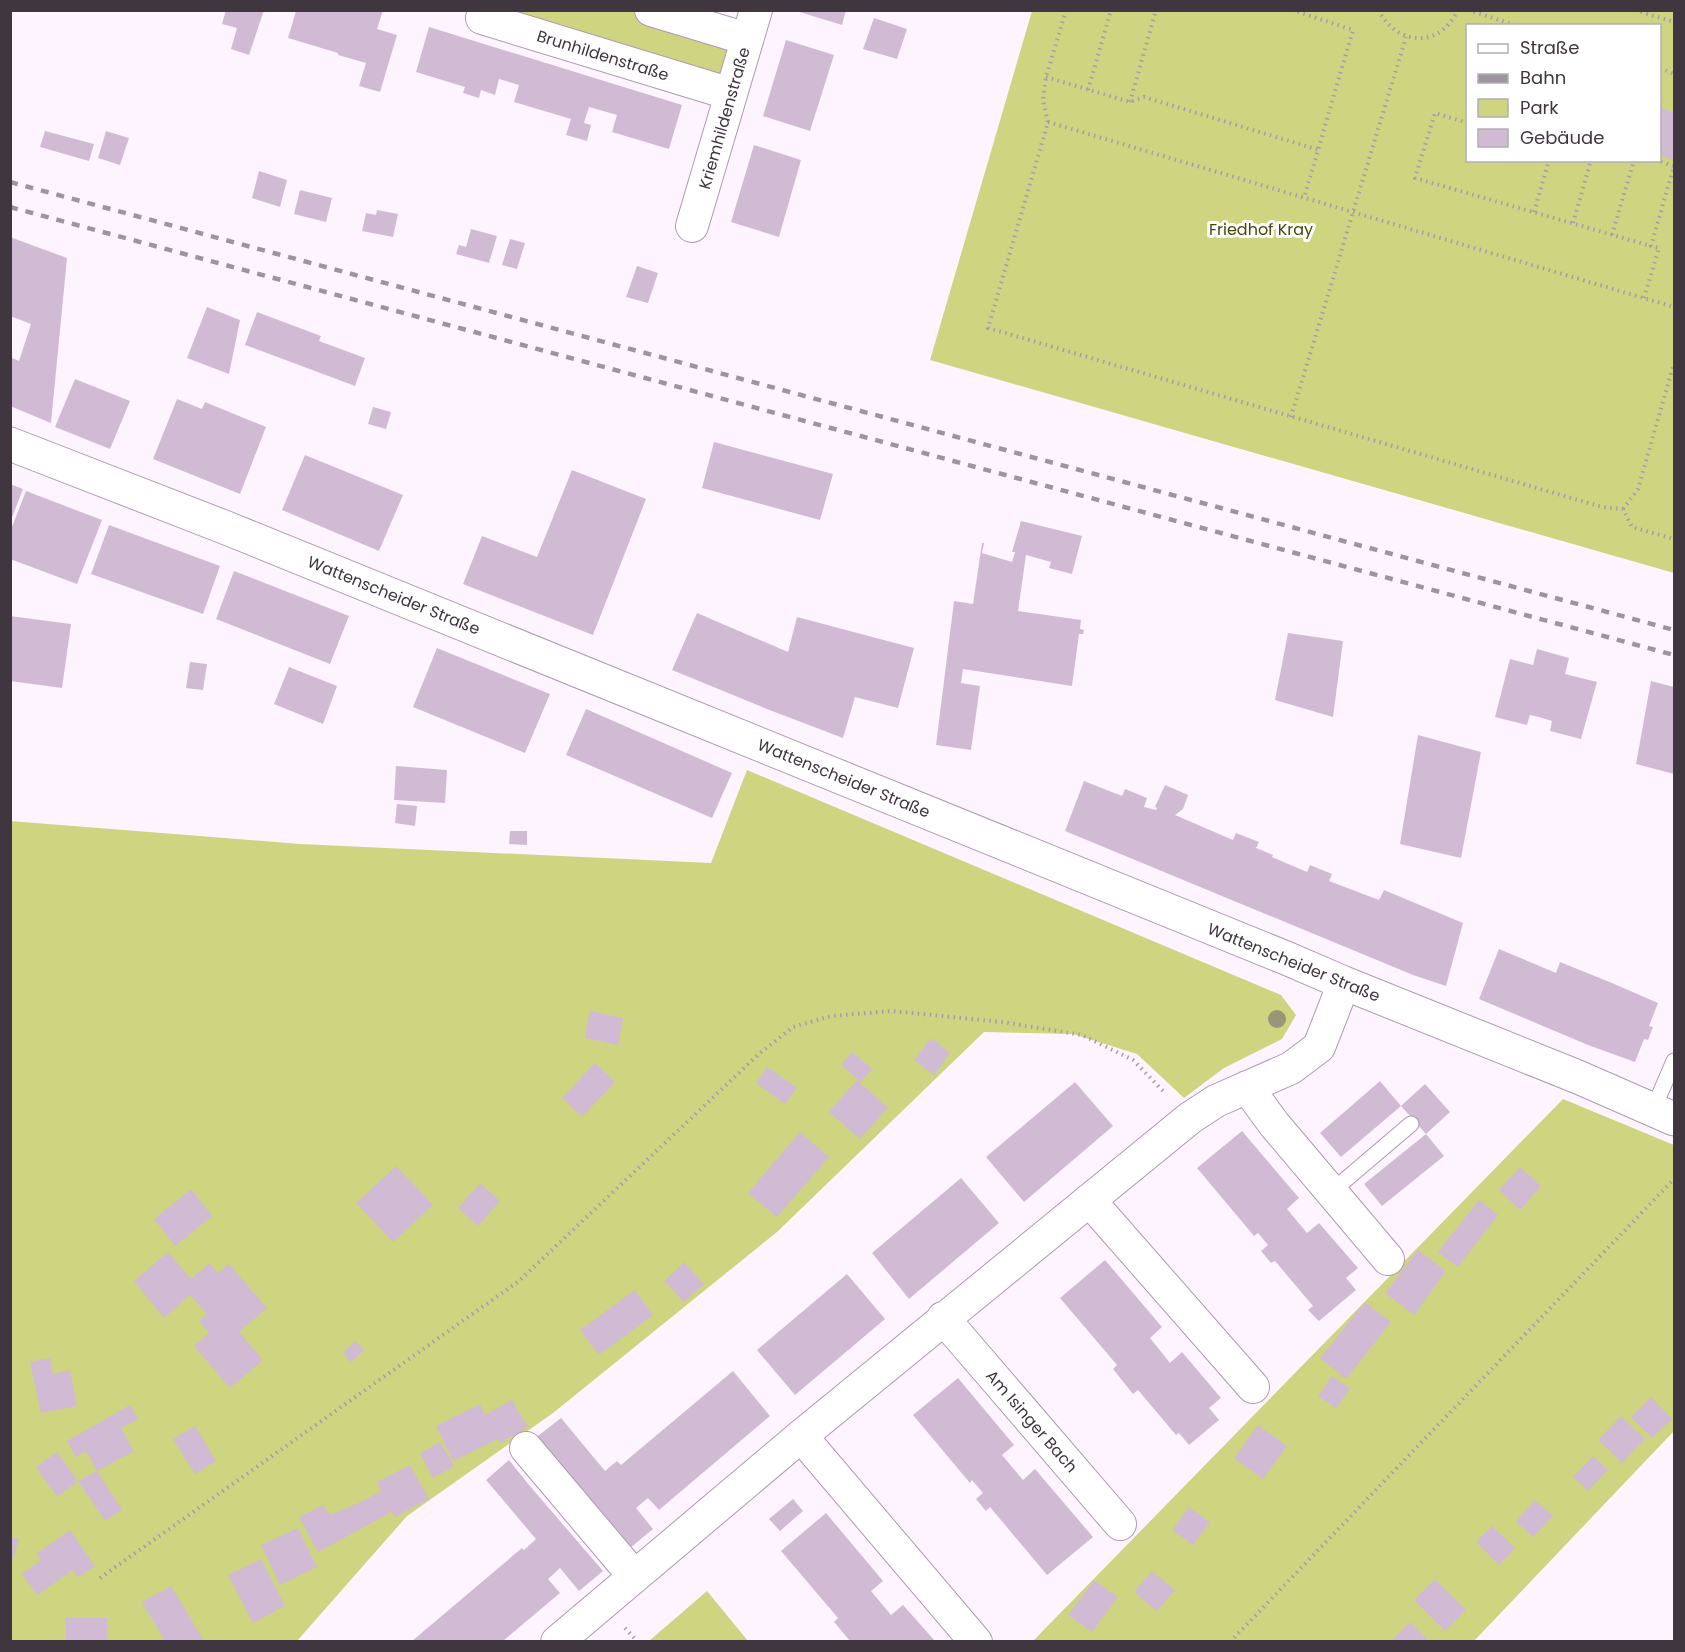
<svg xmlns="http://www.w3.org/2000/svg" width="1685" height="1652" viewBox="0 0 1685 1652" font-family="Poppins,sans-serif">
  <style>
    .green { fill: #ced480; fill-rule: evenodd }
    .building { fill: #d1bbd4 }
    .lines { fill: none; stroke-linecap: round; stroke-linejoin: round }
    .lane-casing { stroke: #ae99b1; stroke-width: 17 }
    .street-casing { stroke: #ae99b1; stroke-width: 34 }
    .secondary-casing { stroke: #ae99b1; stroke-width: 35 }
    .path { stroke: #a79da8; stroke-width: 4; stroke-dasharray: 1.5 4.5; stroke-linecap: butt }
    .lane { stroke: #fff; stroke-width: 15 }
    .street { stroke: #fff; stroke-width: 32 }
    .secondary { stroke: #fff; stroke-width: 33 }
    .rail { stroke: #9e949f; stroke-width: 4.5; stroke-dasharray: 8 8; stroke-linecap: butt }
    .tree { fill: #999677 }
    .labels { text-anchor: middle; stroke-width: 6; stroke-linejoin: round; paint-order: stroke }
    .street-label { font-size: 16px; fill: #3f3640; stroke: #fff }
    .park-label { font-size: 16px; fill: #474907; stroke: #fff }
  </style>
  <rect width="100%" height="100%" fill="#fef4ff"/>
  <!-- green -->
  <path class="green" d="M488,10L640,11L742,41L728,91Z
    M1032,11H1674V573L930,360ZM1468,26H1660V160H1468Z
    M747,770L1281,995L1296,1015L1282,1039L1224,1068L1184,1098L1137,1054L1073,1034L984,1032L777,1232L553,1413L407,1516L297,1641H11L10,821L300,844L711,863Z
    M1563,1099L1674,1145V1431L1474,1641L1032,1642Z
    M707,1591L748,1641H649Z"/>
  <!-- building -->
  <path class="building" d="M226,10H264L249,55L231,49L237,28L222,24Z
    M383,10L377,29L397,35L380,92L359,86L366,63L338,55V53L288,38L296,11Z
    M793,10H846L842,25Z
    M874,18L907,29L897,59L863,49Z
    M429,27L682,105L669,149L612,132L617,115L589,107L584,123L591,125L587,141L566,135L571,119L514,102L519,85L499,79L495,95L481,90L479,98L463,93L465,87L416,72Z
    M786,40L834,55L810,131L763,116Z
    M1660,107L1674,112V160L1660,155Z
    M45,131L94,144L89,161L40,147Z
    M106,131L129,138L120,165L98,158Z
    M754,145L801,160L779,237L731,222Z
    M259,171L287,180L280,207L252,198Z
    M300,190L332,198L326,222L294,214Z
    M377,210L398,214L393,237L362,231L366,213L376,215Z
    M471,229L497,236L489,263L456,254L459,245L466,247Z
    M10,237L67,258L51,423L10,406V357L19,361L31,324L10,316Z
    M510,239L525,243L517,269L502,265Z
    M637,266L658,273L648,303L626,297Z
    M207,307L240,320L229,374L187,358Z
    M257,312L321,336L319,341L365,358L355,386L245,345Z
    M75,379L130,401L110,449L55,427Z
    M177,399L202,409L205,402L266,427L240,494L153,459Z
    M373,407L391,412L386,429L368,424Z
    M714,442L833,474L820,520L702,488Z
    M305,455L403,495L379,551L282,510Z
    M572,470L646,499L593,635L463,584L482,536L537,557Z
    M10,484L23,489L11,520H10Z
    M26,491L102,520L77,584L10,559V532Z
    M1021,521L1082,536L1072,574L1049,568L1051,562L1026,555L1018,611L1081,620L1080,629L1084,630L1083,634H1079L1072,686L963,669L961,683L980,686L971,750L936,745L954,601L973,604L982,543H984L982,553L1012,562L1015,552H1012Z
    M109,525L220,566L203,614L91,574Z
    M234,571L349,616L330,664L216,619Z
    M697,613L788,652L797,617L914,648L898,708L855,697L843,738L772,711L672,670Z
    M10,616L71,624L62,688L10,681Z
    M1288,633L1343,641L1333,717L1275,700Z
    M437,648L550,694L525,753L413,707Z
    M1537,649L1569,658L1565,674L1597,682L1581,739L1550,731L1552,721L1539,717L1530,715L1527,725L1495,717L1510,659L1533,665Z
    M190,662L207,664L203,690L186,688Z
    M289,667L337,686L323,724L274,704Z
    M1651,681L1674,687V774L1636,764Z
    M586,709L732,773L712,818L566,755Z
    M1418,735L1481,752L1461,858L1400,844Z
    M396,766L447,770L445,803L394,800Z
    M1084,781L1122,796L1125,789L1147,798L1144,807L1156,810L1157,808L1155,807L1165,785L1188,795L1183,809L1175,815L1233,840L1236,833L1259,842L1256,848L1273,855L1272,857L1307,872L1310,865L1332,874L1329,881L1379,900L1384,890L1463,923L1446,986L1413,975L1065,831Z
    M397,804L417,806L415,826L395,823Z
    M510,831H527V845L509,844Z
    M1499,949L1556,973L1560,962L1612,983L1658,1003L1649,1026L1653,1027L1648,1040L1644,1039L1635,1062L1588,1045L1479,999Z
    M590,1011L623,1018L618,1045L585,1038Z
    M931,1038L950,1053L934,1075L914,1060Z
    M852,1052L872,1069L861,1082L841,1065Z
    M595,1063L615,1082L582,1117L562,1098Z
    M767,1067L797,1088L785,1104L756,1083Z
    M857,1080L888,1108L860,1139L829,1112Z
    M1380,1081L1401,1106L1341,1157L1320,1133Z
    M1075,1082L1113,1126L1024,1202L986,1157Z
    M1425,1084L1450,1112L1426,1134L1444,1156L1382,1206L1364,1184L1426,1134L1401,1106Z
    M1242,1131L1299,1198L1287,1209L1307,1233L1319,1223L1358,1268L1346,1278L1356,1290L1319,1321L1308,1310L1313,1306L1275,1261L1271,1263L1261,1251L1268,1245L1258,1233L1254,1236L1197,1168Z
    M800,1132L829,1157L777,1217L748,1193Z
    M396,1166L433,1205L393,1242L356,1203Z
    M1520,1167L1541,1186L1520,1210L1499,1190Z
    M961,1178L999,1223L909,1299L872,1253Z
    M480,1183L500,1201L478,1226L458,1208Z
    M191,1189L212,1216L175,1246L154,1219Z
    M1479,1200L1498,1215L1458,1267L1438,1252Z
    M1418,1250L1446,1271L1414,1315L1385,1293Z
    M168,1252L191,1279L209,1263L218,1273L229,1264L267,1308L239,1332L263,1360L230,1388L194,1346L209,1333L199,1321L207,1314L190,1295L164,1318L134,1281Z
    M1105,1260L1162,1327L1150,1338L1170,1363L1182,1352L1221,1398L1209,1408L1219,1420L1189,1445L1179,1433L1176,1435L1138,1390L1133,1394L1113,1369L1117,1365L1060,1298Z
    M684,1262L704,1284L684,1302L664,1281Z
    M847,1274L885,1319L795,1395L757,1350Z
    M635,1290L653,1315L599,1355L580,1330Z
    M1365,1302L1391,1322L1346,1379L1320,1358Z
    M355,1341L364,1350L351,1362L343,1353Z
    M50,1358L53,1374L70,1370L77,1406L41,1413L30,1362Z
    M733,1371L770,1416L659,1510L648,1498L636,1508L653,1529L630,1548L534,1439L561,1418L605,1471L617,1461L621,1465Z
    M1332,1376L1350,1389L1336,1408L1318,1396Z
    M958,1378L1014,1445L1002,1455L1023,1480L1035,1469L1093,1537L1047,1575L990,1507L986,1511L976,1499L983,1493L972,1480L970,1483L913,1415Z
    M1651,1397L1672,1419L1652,1438L1631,1417Z
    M512,1400L528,1427L500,1443L498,1439L453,1461L436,1426L480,1404L485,1415Z
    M130,1405L138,1419L121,1428L134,1451L97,1471L122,1510L105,1521L78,1481L97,1471L86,1451L76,1457L67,1441Z
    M1621,1416L1645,1439L1622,1463L1598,1440Z
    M1258,1425L1287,1446L1263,1479L1234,1458Z
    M195,1426L216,1461L195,1474L173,1439Z
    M440,1442L454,1466L433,1478L420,1453Z
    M57,1452L78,1481L57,1497L36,1467Z
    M1593,1456L1608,1470L1588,1491L1573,1477Z
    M509,1460L529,1485L603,1571L579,1591L560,1568L548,1579L560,1593L503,1641H412L522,1548L524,1550L536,1539L486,1480Z
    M410,1465L429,1499L395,1517L392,1512L318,1552L299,1517L323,1505L330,1515L363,1501L381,1491L377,1482Z
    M793,1499L803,1511L780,1531L769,1519Z
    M1535,1500L1553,1516L1533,1537L1516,1521Z
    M1189,1507L1210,1522L1193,1545L1172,1530Z
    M826,1513L883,1581L871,1591L891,1615L903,1605L935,1641H850L834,1622L838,1618L781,1551Z
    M1492,1526L1515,1548L1499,1565L1476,1542Z
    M298,1528L317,1567L280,1585L261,1545Z
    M70,1530L95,1566L78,1577L73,1570L37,1595L22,1574L41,1560L37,1553Z
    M10,1537L19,1539L11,1565L10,1564Z
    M261,1559L285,1606L253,1623L228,1575Z
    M1152,1571L1175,1590L1157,1611L1134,1592Z
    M1435,1579L1466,1610L1445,1631L1414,1600Z
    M1094,1580L1118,1597L1092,1632L1068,1615Z
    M171,1586L204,1641H165L142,1602Z
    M65,1618H107V1641H66Z
    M1410,1622L1427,1639L1425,1641H1391Z"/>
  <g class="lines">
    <defs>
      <path id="lane" d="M1653,1110L1674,1061
        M1331,1192L1411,1124"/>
      <path id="street" d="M484,10L482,18L731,94
        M651,10L747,39
        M692,226L756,10
        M1247,1087L1274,1124L1388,1259
        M1089,1200L1253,1387
        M943,1318L1120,1524
        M801,1436L976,1642
        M526,1448L634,1576
        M557,1642L801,1436L1190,1118L1216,1101L1291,1068L1319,1047L1344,983"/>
      <path id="secondary" d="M10,444L224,527L1286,958L1344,983L1578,1077L1674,1119"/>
    </defs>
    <!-- lane casing -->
    <use href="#lane" class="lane-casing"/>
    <!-- street casing -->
    <use href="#street" class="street-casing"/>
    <!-- secondary casing -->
    <use href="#secondary" class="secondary-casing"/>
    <!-- path -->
    <path class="path" d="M1066,10L1046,77L1043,100L1048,122L988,328L1602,507L1623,509L1632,527L1674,539
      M1292,10L1353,30L1304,198
      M1378,10C1398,46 1439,49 1458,10
      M1468,10L1518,26
      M1635,10L1674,22
      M1660,68L1674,74
      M1046,77L1130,102L1144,97L1319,150
      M1088,90L1111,10
      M1130,102L1156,10
      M1048,122L1674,307
      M1468,123L1435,113L1415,178L1651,246
      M1534,212L1549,160
      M1573,223L1591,160
      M1612,235L1634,160
      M1644,298L1659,248L1651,246L1674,166L1656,160
      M1291,417L1406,37
      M1623,509L1638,489L1674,363
      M100,1578L519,1281L760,1053L793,1027L831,1016L892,1011L1002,1022L1082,1035L1133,1060L1166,1094
      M625,1628L638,1642
      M1230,1642L1674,1179"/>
    <!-- lane -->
    <use href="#lane" class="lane"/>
    <!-- street -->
    <use href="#street" class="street"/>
    <!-- secondary -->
    <use href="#secondary" class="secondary"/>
    <!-- rail -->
    <path class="rail" d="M10,182L1674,630
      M10,207L1674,655"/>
  </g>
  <!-- trees -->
  <circle class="tree" cx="1277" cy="1019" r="9"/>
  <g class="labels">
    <!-- street labels -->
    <g class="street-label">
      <text transform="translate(603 55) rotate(17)" y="6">Brunhildenstraße</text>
      <text transform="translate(724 118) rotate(-74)" y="6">Kriemhildenstraße</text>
      <text transform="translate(394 595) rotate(22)" y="6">Wattenscheider Straße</text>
      <text transform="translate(844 778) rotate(22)" y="6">Wattenscheider Straße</text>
      <text transform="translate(1294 962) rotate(22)" y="6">Wattenscheider Straße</text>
      <text transform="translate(1032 1421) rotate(49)" y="6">Am Isinger Bach</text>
    </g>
    <!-- park labels -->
    <g class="park-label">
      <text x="1261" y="235">Friedhof Kray</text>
    </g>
  </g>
  <!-- border -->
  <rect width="1685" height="1652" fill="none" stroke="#3f3640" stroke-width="24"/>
  <!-- legend -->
  <rect x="1466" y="24" width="195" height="138" fill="#ffffff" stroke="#b2afb3" stroke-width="1.5"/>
  <rect x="1478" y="44" width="30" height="9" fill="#ffffff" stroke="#b2afb3" stroke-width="1.5"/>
  <text x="1520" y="54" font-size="18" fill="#3f3640">Straße</text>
  <rect x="1478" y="74" width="30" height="9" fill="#9e949f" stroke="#b2afb3" stroke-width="1.5"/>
  <text x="1520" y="84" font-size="18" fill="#3f3640">Bahn</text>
  <rect x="1478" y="99" width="30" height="18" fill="#ced480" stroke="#b2afb3" stroke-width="1.5"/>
  <text x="1520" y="114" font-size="18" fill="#3f3640">Park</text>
  <rect x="1478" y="129" width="30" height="18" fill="#d1bbd4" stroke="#b2afb3" stroke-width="1.5"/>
  <text x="1520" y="144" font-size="18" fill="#3f3640">Gebäude</text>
</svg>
